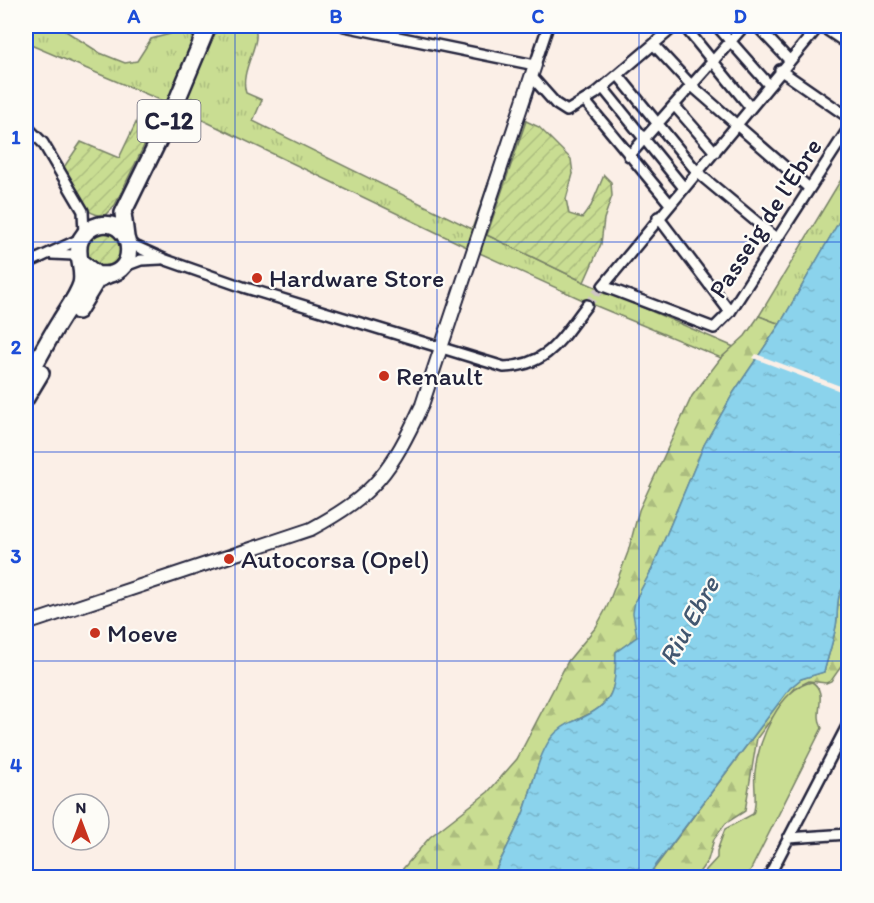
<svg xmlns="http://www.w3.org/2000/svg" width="874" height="903" viewBox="0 0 874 903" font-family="Itim,sans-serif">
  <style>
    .grass { fill: url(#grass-tufts); stroke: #768066; stroke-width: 1.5 }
    .forest { fill: url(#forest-firs); stroke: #768066; stroke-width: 1.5 }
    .park { fill: #c9dd92; stroke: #768066; stroke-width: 1.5 }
    .garden { fill: url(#garden-furrows); stroke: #768066; stroke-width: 1.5 }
    .water { fill: url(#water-ripples); stroke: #618ca5; stroke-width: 1.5 }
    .pier { fill: #fbefe7 }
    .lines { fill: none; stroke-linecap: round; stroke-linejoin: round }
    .minor-tunnel { stroke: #d0c6c5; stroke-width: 9; stroke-dasharray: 9 4.5; stroke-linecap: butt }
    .minor-casing { stroke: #22223b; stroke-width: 14 }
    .tertiary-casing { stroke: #22223b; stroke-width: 16 }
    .primary-casing { stroke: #22223b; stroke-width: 20 }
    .minor { stroke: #fdfcf7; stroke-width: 9 }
    .tertiary { stroke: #fdfcf7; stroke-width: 12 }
    .primary { stroke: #fdfcf7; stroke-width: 15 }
    .grid { fill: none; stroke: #1d4ed8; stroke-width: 1.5; stroke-opacity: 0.55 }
    .poi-dot { fill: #c8321e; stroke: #fdfcf7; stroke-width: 2 }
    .labels { text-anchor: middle; stroke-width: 4.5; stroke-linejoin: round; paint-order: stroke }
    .shield { fill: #fdfcf7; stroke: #646373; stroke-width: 1.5 }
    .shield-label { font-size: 24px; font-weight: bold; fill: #22223b }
    .street-label { font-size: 26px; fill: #22223b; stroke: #fdfcf7 }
    .poi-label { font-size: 26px; fill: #22223b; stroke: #fdfcf7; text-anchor: start }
    .water-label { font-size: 27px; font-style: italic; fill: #425770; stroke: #fdfcf7 }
    .neatline { fill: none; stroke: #1d4ed8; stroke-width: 2 }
    .grid-label { font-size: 20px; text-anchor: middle; font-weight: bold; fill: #1d4ed8 }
  </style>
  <defs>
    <pattern id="grass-tufts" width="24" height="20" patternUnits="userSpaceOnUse" patternTransform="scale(1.5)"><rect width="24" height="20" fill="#c9dd92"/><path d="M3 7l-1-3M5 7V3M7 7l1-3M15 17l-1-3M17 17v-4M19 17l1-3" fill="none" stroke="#acbd7f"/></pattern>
    <pattern id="forest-firs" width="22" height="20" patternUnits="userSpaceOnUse" patternTransform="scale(1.5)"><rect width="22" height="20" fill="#c9dd92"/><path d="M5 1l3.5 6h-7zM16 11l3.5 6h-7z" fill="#acbd7f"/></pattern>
    <pattern id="garden-furrows" width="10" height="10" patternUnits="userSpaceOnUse" patternTransform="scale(1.5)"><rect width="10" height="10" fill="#c9dd92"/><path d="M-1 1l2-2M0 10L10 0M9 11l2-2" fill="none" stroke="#acbd7f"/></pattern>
    <pattern id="water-ripples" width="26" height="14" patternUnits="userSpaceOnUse" patternTransform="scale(1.5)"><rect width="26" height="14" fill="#8bd3ec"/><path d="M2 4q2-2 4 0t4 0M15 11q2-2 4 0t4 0" fill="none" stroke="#78b5cb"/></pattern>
  </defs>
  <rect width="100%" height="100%" fill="#fbefe7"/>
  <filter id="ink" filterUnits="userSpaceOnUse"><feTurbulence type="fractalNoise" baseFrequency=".0167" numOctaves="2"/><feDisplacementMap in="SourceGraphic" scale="12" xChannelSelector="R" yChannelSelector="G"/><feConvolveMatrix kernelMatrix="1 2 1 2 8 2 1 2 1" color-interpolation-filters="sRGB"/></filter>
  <g filter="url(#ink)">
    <!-- grass -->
    <path class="grass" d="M26,26H58L100,53L125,63L137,61L151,39L170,34L181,26H253C265,40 238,70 246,93L262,100L253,121L472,229L512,116L526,121L487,235L584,282L734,347L721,358L594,305L473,250L165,102L26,43Z
      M848,168V206L780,324L759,316Z"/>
    <!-- forest -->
    <path class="forest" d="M759,316L780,324L734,392L704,445L652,569L635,601L637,637L616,652C615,683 617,701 585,716C577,720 568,723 561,729C537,751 534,783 524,811C515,834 502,856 492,877L395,878L430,837L488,792L517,759L568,661L596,627L607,607L628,552L639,510L692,396L721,358L745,336Z
      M848,583V650L845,661L831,681L826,683L809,681L795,688L757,738L745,811L726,823L714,839L708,860L696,877L647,878L790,688L801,679L824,672C828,657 833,642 836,626C839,613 834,592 848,583Z"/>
    <!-- park -->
    <path class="park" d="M812,682C829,693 813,712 822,728L747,877H703L706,870L717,858V851L725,829L753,814C758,801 753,785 755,772C758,742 779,688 812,682Z"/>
    <!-- garden -->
    <path class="garden" d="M145,104L161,111L115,205L105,215C83,219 71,186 62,170L81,142L119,158Z
      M526,121L539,127L571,159L573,174L566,199L569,214L582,218L591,206L604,175L611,182L612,196L604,219L601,244L584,282L487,235Z
      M86 249a18 18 0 1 1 36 0a18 18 0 1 1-36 0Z"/>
    <!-- water -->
    <path class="water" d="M848,206V583C834,592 839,612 836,626C833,642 828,657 824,672L801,679L790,688L647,877L492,878C502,856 515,834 524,811C533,787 536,760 551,738C557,730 568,723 577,720C615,704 615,690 616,652L637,637L633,613L635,601L652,569L704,445L734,392L780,324Z"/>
    <!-- pier -->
    <path class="pier" d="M756,354L848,389V394L753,358Z"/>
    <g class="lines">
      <!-- minor-tunnel -->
      <path class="minor-tunnel" d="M587,305L603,286"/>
      <defs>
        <path id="minor" d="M344,26L535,65L548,26
          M684,26L750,107
          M717,26L769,85
          M757,26L789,60
          M819,26L603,286L714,328L730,312L848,129
          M821,26L848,44
          M654,45L691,85L809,188
          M780,70L848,117
          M618,75L698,173L777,239
          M531,76L556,104L567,111L595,94L675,26
          M603,88L684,188
          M585,101L670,204
          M674,105L715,152
          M26,126L43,143L83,211L84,234
          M629,156L744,26
          M658,217L730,312
          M128,243L166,260L243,287L504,367C550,365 561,338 587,305
          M52,254L73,255L81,260
          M26,264L82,238
          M125,266L141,260L161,259
          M788,838L848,834
          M768,878L848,724"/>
        <path id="tertiary" d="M26,624L311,529C376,494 391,471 422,405L535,65"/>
        <path id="primary" d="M126,237L123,213L170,117L208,26
          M78,311L97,280L108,275
          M26,381C37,361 48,340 60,321C67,309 77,297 81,284C85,269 74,253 81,239C85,232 91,227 99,225C137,217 141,283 96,274L82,263
          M26,398L41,373"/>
      </defs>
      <!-- minor casing -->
      <use href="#minor" class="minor-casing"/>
      <!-- tertiary casing -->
      <use href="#tertiary" class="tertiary-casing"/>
      <!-- primary casing -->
      <use href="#primary" class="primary-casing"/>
      <!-- minor -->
      <use href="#minor" class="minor"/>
      <!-- tertiary -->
      <use href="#tertiary" class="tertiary"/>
      <!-- primary -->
      <use href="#primary" class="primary"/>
    </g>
  </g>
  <!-- grid -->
  <path class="grid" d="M235,26V878M437,26V878M639,26V878M26,242H848M26,452H848M26,661H848"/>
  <!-- markers -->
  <g class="poi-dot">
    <circle cx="257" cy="278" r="6"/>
    <circle cx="384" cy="376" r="6"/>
    <circle cx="229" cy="559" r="6"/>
    <circle cx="95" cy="633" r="6"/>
  </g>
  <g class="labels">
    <!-- shield labels -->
    <rect class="shield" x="137.5" y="100" width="63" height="42" rx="4.5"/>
    <g class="shield-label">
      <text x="169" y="129">C-12</text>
    </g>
    <!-- street labels -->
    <g class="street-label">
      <text transform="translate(765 218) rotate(-57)" y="9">Passeig de l'Ebre</text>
    </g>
    <!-- poi labels -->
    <g class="poi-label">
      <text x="269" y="287">Hardware Store</text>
      <text x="396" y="385">Renault</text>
      <text x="241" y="568">Autocorsa (Opel)</text>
      <text x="107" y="642">Moeve</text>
    </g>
    <!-- water labels -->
    <g class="water-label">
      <text transform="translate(689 621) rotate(-61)" y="9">Riu Ebre</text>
    </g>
  </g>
  <!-- margin -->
  <rect width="874" height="903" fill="none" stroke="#fdfcf7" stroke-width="66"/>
  <!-- north arrow -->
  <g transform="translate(81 822)"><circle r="28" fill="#fdfcf7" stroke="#a5a5ac" stroke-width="1.5"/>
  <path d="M0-4.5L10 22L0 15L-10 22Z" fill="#c8321e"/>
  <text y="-9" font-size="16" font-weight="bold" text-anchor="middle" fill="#22223b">N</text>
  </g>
  <rect x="33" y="33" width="808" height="837" class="neatline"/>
  <g class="grid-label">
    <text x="134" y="23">A</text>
    <text x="336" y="23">B</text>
    <text x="538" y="23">C</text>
    <text x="740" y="23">D</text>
    <text x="16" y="144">1</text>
    <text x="16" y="354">2</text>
    <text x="16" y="563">3</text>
    <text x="16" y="772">4</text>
  </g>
</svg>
